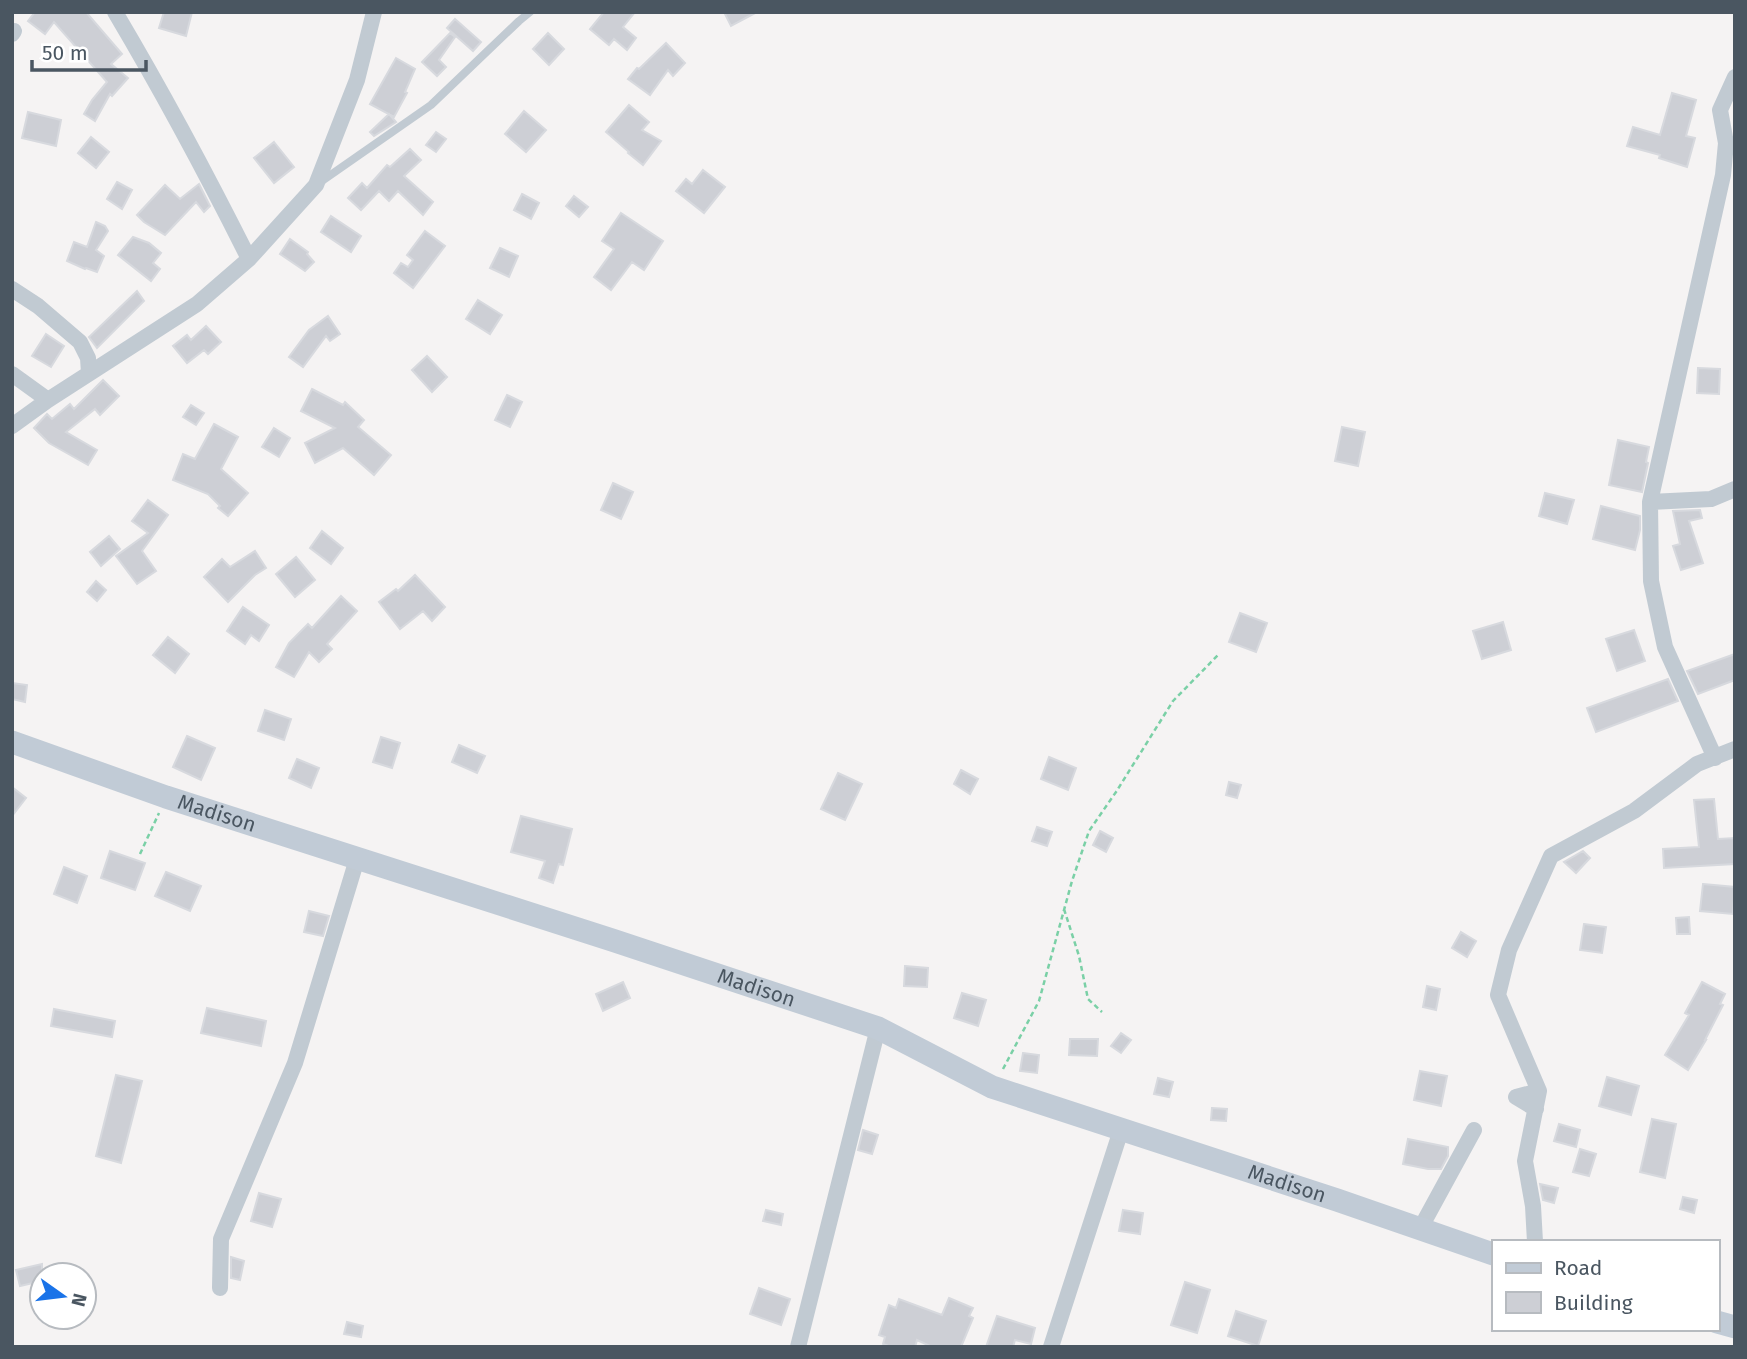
<svg xmlns="http://www.w3.org/2000/svg" width="1747" height="1359" viewBox="0 0 1747 1359" font-family="'Fira Sans',sans-serif">
  <style>
    .building { fill: #cdcfd5; stroke: #d7d9de; stroke-width: 2 }
    .lines { fill: none; stroke-linecap: round; stroke-linejoin: round }
    .path { stroke: #7ad0a6; stroke-width: 2.5; stroke-dasharray: 5 3.5; stroke-linecap: butt }
    .lane { stroke: #c1cad2; stroke-width: 8 }
    .street { stroke: #c1cad2; stroke-width: 16 }
    .secondary { stroke: #c1cbd6; stroke-width: 23 }
    .labels { text-anchor: middle; stroke-width: 7; stroke-linejoin: round; paint-order: stroke }
    .street-label { font-size: 21px; fill: #4a5661; stroke: #fff }
  </style>
  <rect width="100%" height="100%" fill="#f5f3f3"/>
  <!-- building -->
  <path class="building" d="M35,12H86L122,54L111,64L128,78L112,96L110,94L95,121L84,114L92,100L107,82L54,22L45,34L28,21Z
    M164,12H192L186,36L159,28Z
    M604,12H635L623,27L636,38L627,50L614,39L609,45L590,29Z
    M724,12H757L731,26Z
    M455,19L481,42L473,51L447,28Z
    M450,33L455,37L439,60L446,67L437,76L422,62Z
    M548,33L564,49L549,65L533,49Z
    M666,43L685,63L673,76L668,70L650,95L628,79L637,68L639,69Z
    M396,58L415,69L405,92L407,93L394,117L370,104Z
    M1672,93L1696,100L1686,136L1695,138L1687,167L1659,158L1660,155L1627,146L1633,127L1660,135Z
    M629,105L649,122L642,130L661,141L643,165L628,153L629,152L606,132Z
    M524,111L546,130L526,152L505,134Z
    M28,112L61,120L56,146L22,138Z
    M389,114L396,122L374,136L370,132Z
    M436,132L446,139L436,152L426,145Z
    M91,137L109,152L96,168L78,153Z
    M274,142L294,167L274,183L254,158Z
    M410,149L421,160L404,176L433,202L423,215L398,191L389,201L379,191L361,210L348,198L362,183L367,188L387,165L390,167Z
    M703,170L725,187L704,213L676,191L686,179L692,184Z
    M117,182L132,190L122,209L107,199Z
    M199,184L210,206L204,212L196,202L165,235L144,222L137,215L165,185L180,199Z
    M522,194L539,203L531,219L514,210Z
    M574,196L588,207L579,217L566,206Z
    M621,213L663,241L644,270L632,262L611,290L594,277L614,249L602,241Z
    M331,216L361,236L351,252L321,232Z
    M96,222L105,226L108,231L96,250L104,256L97,272L86,268L85,269L67,261L74,242L87,247Z
    M425,231L445,246L413,288L394,273L401,263L408,267L413,260L407,255Z
    M133,237L149,243L161,253L153,263L160,269L151,281L118,255Z
    M290,239L308,252L307,254L314,262L305,271L280,254Z
    M500,248L518,256L509,277L490,268Z
    M137,291L144,301L97,348L89,337Z
    M478,300L502,315L490,334L466,319Z
    M328,316L340,334L330,341L326,336L303,367L289,357L309,330Z
    M206,326L221,342L208,354L204,350L187,363L173,346L187,335L191,340Z
    M46,334L64,346L51,367L32,356Z
    M427,356L447,377L432,392L412,370Z
    M1698,368L1720,369L1719,394L1697,393Z
    M103,380L119,396L100,415L95,409L66,432L97,450L88,465L49,443L34,428L47,414L52,419L70,404L74,409Z
    M312,389L343,405L345,402L364,420L358,427L391,455L374,475L343,448L315,463L305,443L335,428L301,411Z
    M507,395L522,402L510,427L495,420Z
    M191,405L204,413L196,425L183,417Z
    M214,424L238,437L221,469L248,493L228,516L218,508L220,506L208,494L173,480L183,454L195,459Z
    M1342,427L1365,432L1358,466L1335,461Z
    M274,428L290,438L279,457L262,447Z
    M1618,440L1649,447L1646,462L1648,463L1642,492L1609,485Z
    M613,483L633,492L621,519L601,510Z
    M1545,493L1574,500L1567,524L1539,516Z
    M148,500L168,515L142,551L156,571L137,584L116,556L148,533L132,521Z
    M1601,506L1640,516V530L1635,550L1593,539Z
    M1700,510L1702,518L1689,521L1703,563L1681,570L1673,546L1680,544L1673,511Z
    M322,531L343,548L331,564L310,548Z
    M109,536L120,549L101,566L90,552Z
    M255,551L266,568L255,575L228,602L204,577L222,559L230,567Z
    M296,557L315,580L295,597L276,574Z
    M415,575L445,607L432,621L423,611L400,629L379,602L396,589L398,591Z
    M96,581L106,590L97,601L87,592Z
    M341,596L357,611L327,644L332,649L319,662L309,652L294,677L276,667L289,643L308,624L312,628Z
    M243,607L269,625L259,641L251,635L245,644L227,631Z
    M1240,613L1267,623L1256,652L1229,642Z
    M1503,622L1511,650L1482,659L1473,631Z
    M1634,630L1645,661L1617,671L1606,639Z
    M168,637L189,654L175,673L153,655Z
    M1735,654V680L1698,694L1687,671Z
    M1668,679L1678,701L1596,732L1587,708Z
    M12,683L27,685L25,702L12,699Z
    M265,710L291,719L284,740L258,731Z
    M187,736L215,748L201,780L173,767Z
    M381,737L400,743L392,768L373,762Z
    M459,745L485,756L477,773L452,762Z
    M1049,757L1076,768L1068,790L1041,779Z
    M297,759L319,768L311,788L289,778Z
    M961,770L978,779L970,794L954,784Z
    M838,773L862,784L845,820L821,809Z
    M1229,782L1241,785L1237,798L1226,795Z
    M12,787L26,798L12,816Z
    M1714,799L1718,839L1735,838V864L1664,868L1663,849L1699,847L1694,800Z
    M521,816L572,829L563,865L559,864L553,883L539,878L545,861L511,852Z
    M1037,827L1052,832L1047,846L1032,841Z
    M1100,831L1113,838L1106,852L1093,845Z
    M110,851L145,863L135,890L101,878Z
    M1583,851L1590,858L1576,873L1564,862Z
    M64,867L87,876L77,903L54,894Z
    M166,872L201,886L190,911L155,896Z
    M1703,884L1735,887L1733,914L1700,911Z
    M309,911L329,916L323,936L304,932Z
    M1689,917L1690,934H1677L1676,918Z
    M1584,924L1606,927L1602,953L1580,950Z
    M1461,932L1476,941L1467,957L1452,948Z
    M905,966L928,968L927,987L904,986Z
    M623,982L630,998L603,1011L596,994Z
    M1702,982L1725,994L1720,1004L1723,1005L1705,1040H1706L1688,1070L1665,1055L1689,1015L1685,1013Z
    M1427,986L1440,989L1436,1010L1423,1007Z
    M962,993L986,1000L978,1026L954,1018Z
    M207,1008L266,1021L261,1046L201,1033Z
    M54,1009L115,1021L112,1037L51,1026Z
    M1121,1033L1131,1040L1121,1053L1111,1046Z
    M1070,1039H1098L1097,1056L1069,1055Z
    M1023,1053L1039,1055L1037,1073L1020,1071Z
    M1420,1071L1447,1076L1441,1106L1414,1100Z
    M116,1075L142,1081L121,1163L96,1156Z
    M1607,1077L1639,1086L1631,1115L1599,1106Z
    M1158,1078L1173,1082L1169,1097L1154,1094Z
    M1212,1108L1227,1109L1226,1121L1211,1120Z
    M1652,1119L1676,1124L1665,1178L1640,1172Z
    M1559,1124L1580,1130L1576,1147L1554,1141Z
    M863,1130L878,1135L872,1154L858,1150Z
    M1408,1139L1448,1147V1156L1441,1169H1428L1403,1164Z
    M1580,1149L1596,1154L1589,1176L1573,1172Z
    M1540,1184L1558,1188L1554,1203L1543,1200Z
    M259,1193L281,1199L272,1227L251,1221Z
    M1683,1197L1697,1200L1694,1213L1680,1209Z
    M766,1210L783,1214L781,1225L763,1221Z
    M1123,1210L1143,1213L1140,1234L1119,1231Z
    M231,1257L244,1261L240,1280L231,1278Z
    M42,1264V1281L20,1286L16,1270Z
    M1185,1282L1210,1290L1197,1333L1171,1325Z
    M759,1288L790,1299L781,1325L750,1314Z
    M949,1298L973,1308L969,1316L973,1318L961,1347H932L917,1340L915,1347H891L883,1344L885,1337L879,1335L889,1305L896,1308L899,1299L942,1315Z
    M1236,1311L1266,1321L1258,1346L1228,1336Z
    M997,1316L1035,1328L1031,1344L1015,1340L1013,1347H986Z
    M347,1322L363,1326L361,1337L344,1334Z"/>
  <g class="lines">
    <!-- path -->
    <path class="path" d="M140,854L159,813
      M1064,909L1079,956L1088,999L1102,1012
      M1003,1069L1039,1001L1072,881L1089,831L1116,792L1173,701L1218,655"/>
    <!-- lane -->
    <path class="lane" d="M319,183L431,105L519,21L530,12"/>
    <!-- street -->
    <path class="street" d="M115,12C163,93 207,175 249,259
      M12,34L14,31
      M1735,77L1720,110L1726,143L1723,175L1650,502L1711,499L1735,489
      M12,289L38,306L80,342L88,358L89,373
      M12,374L48,400
      M12,426L48,400L197,304L249,259L316,185L357,80L374,12
      M1650,502L1651,581L1665,647L1715,758
      M1536,1109L1516,1097L1539,1091
      M1420,1229L1474,1130
      M1535,1242L1533,1206L1525,1161L1539,1091L1498,995L1509,950L1551,856L1634,811L1697,764L1735,749
      M220,1288L221,1239L295,1063L357,859
      M798,1347L878,1028
      M1051,1347L1121,1130"/>
    <!-- secondary -->
    <g class="secondary">
      <path id="s1" d="M12,742L166,797L612,940L878,1028L992,1087L1337,1200L1493,1254"/>
      <path d="M1717,1322L1735,1327"/>
    </g>
  </g>
  <g class="labels">
    <!-- street labels -->
    <g class="street-label">
      <text dy="7" stroke="none"><textPath href="#s1" startOffset="217">Madison</textPath></text>
      <text dy="7" stroke="none"><textPath href="#s1" startOffset="784">Madison</textPath></text>
      <text dy="7" stroke="none"><textPath href="#s1" startOffset="1351">Madison</textPath></text>
    </g>
  </g>
  <!-- border -->
  <rect width="1747" height="1359" fill="none" stroke="#4a5661" stroke-width="28"/>
  <!-- legend -->
  <rect x="1492" y="1240" width="228" height="91" fill="#ffffff" stroke="#b7bbc0" stroke-width="2"/>
  <rect x="1506" y="1263" width="35" height="10" fill="#c1cbd6" stroke="#b7bbc0" stroke-width="2"/>
  <text x="1554" y="1275" font-size="21" fill="#4a5661">Road</text>
  <rect x="1506" y="1292" width="35" height="21" fill="#cdcfd5" stroke="#b7bbc0" stroke-width="2"/>
  <text x="1554" y="1310" font-size="21" fill="#4a5661">Building</text>
  <!-- north arrow -->
  <g transform="translate(63 1296) rotate(104)"><circle r="33" fill="#ffffff" stroke="#b7bbc0" stroke-width="2"/>
  <path d="M0-5L12 26L0 18L-12 26Z" fill="#1a73e8"/>
  <text y="-10" font-size="19" font-weight="bold" text-anchor="middle" fill="#4a5661">N</text>
  </g>
  <!-- scale -->
  <path d="M32 60v10h114v-10" fill="none" stroke="#4a5661" stroke-width="3.5"/>
  <text x="42" y="60" font-size="21" fill="#4a5661" stroke="#ffffff" stroke-width="5" paint-order="stroke">50 m</text>
</svg>
